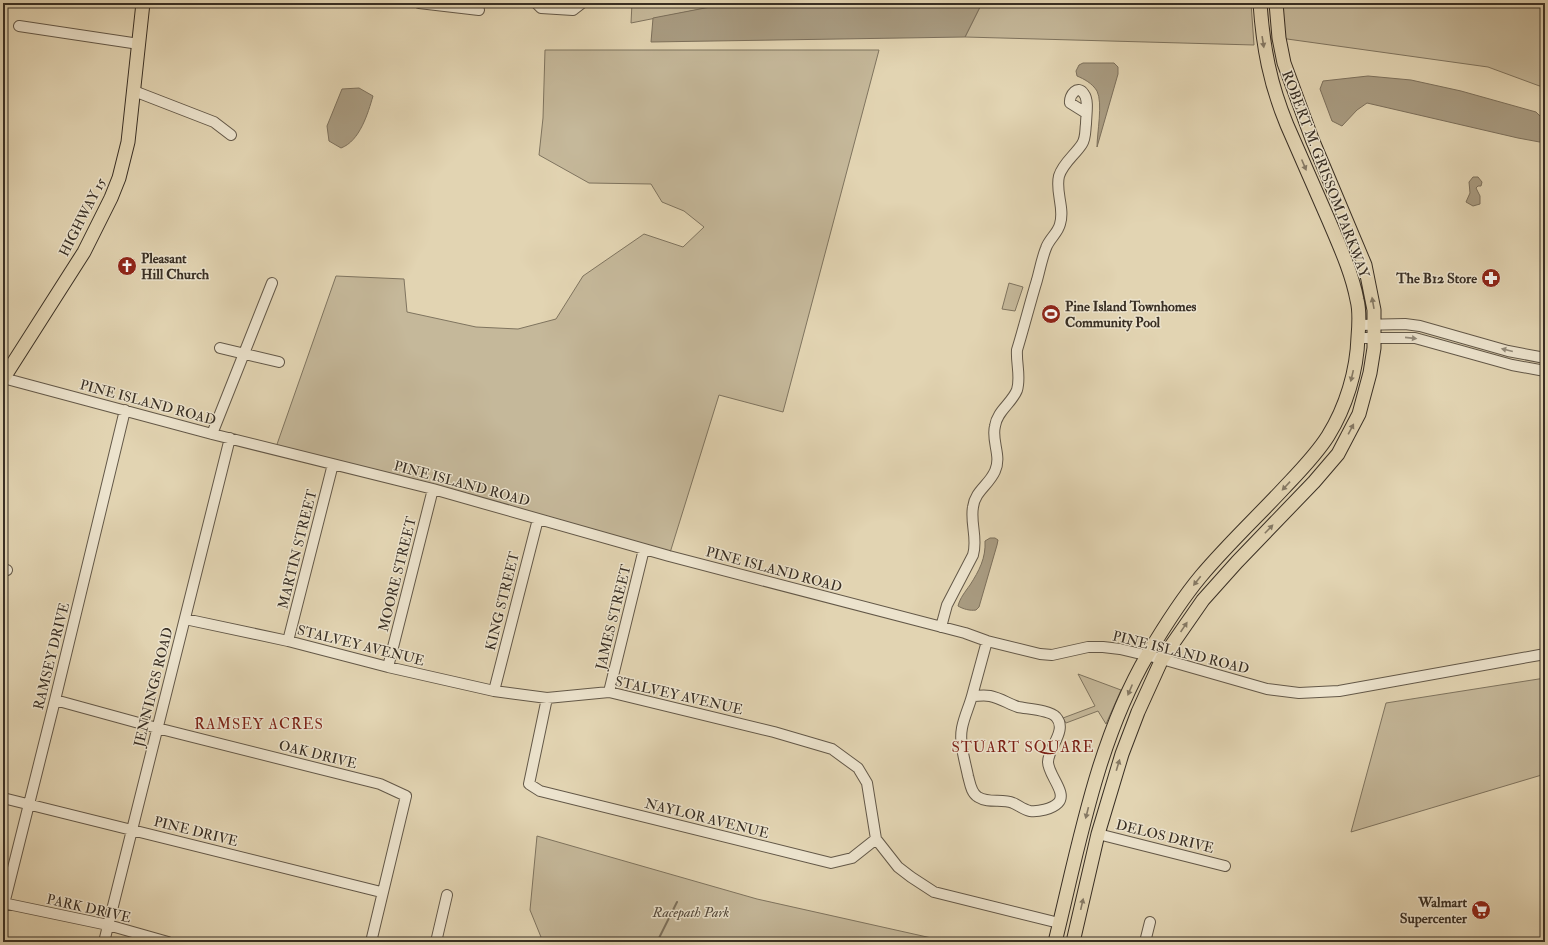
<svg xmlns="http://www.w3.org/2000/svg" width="1548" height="945" viewBox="0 0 1548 945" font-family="'IM FELL Double Pica',serif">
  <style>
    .green { fill: #c5b89a; stroke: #7f745f }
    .water { fill: #a99c82; stroke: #7c705c }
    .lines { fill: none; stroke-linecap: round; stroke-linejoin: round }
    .stream { stroke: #7c705c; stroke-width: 2 }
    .minor-casing { stroke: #635848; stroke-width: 12 }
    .major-casing { stroke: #392f24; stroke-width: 15 }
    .minor { stroke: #ece3cd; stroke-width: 10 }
    .major { stroke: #e2d4b2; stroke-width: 13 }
    .oneway { fill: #857964 }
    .oneway2 { fill: #928978 }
    .labels { text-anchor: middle; stroke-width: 3; stroke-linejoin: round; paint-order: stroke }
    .street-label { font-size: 14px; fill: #392f24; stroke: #ece3cd }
    .poi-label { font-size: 14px; font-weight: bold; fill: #392f24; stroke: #ece3cd; text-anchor: start }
    .park-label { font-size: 14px; font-style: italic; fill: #554a3c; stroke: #ece3cd }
    .neighbourhood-label { font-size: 15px; letter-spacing: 1px; fill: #7a1f14; stroke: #ece3cd }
  </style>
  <rect width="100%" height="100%" fill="#e2d4b2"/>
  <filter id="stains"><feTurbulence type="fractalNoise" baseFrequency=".005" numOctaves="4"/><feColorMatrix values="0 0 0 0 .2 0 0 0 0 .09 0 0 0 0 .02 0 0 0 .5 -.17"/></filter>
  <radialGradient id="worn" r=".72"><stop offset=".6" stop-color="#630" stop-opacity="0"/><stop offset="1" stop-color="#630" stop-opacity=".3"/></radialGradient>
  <!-- green -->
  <path class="green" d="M632,3H731L631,23Z
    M982,3H1251L1254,45L965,37Z
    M1276,3H1545V88L1488,67L1280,38Z
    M545,50H879L783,412L719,395L669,556L275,450L336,276L404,279L407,312L476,327L518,329L556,319L583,276L644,234L683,247L704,227L684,211L662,202L651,184L589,183L539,155L543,118Z
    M1009,283L1023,287L1015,311L1002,309Z
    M1078,674L1121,690L1106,724L1098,711L1066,723L1063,718L1095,706Z
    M1545,678V774L1351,832L1386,703Z
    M537,836L757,899L936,939L932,942H543L530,910Z"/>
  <!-- water -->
  <path class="water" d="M731,3H982L965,37L651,42L653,18Z
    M1083,63H1114L1118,67V74L1097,147C1097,133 1103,103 1097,91C1092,83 1084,79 1077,76L1076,71L1079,65Z
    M1368,76L1411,80L1461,91L1536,112L1545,121V143L1518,138L1367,103L1357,110L1342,126L1332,121L1320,89L1323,81Z
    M359,88L373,96C368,113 360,141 341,148L329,141L327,126L342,89Z
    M1473,177H1478L1482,182L1481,186H1478L1476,188L1480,196V204L1473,206L1466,202L1470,193L1469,182Z
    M990,538H995L998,540L997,545L979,607L976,610C970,611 963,609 958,606C960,598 965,592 970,585C979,571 986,558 985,541Z"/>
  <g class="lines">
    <!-- stream -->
    <path class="stream" d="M657,942L677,902"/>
    <defs>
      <path id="minor" d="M419,3L479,10
        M536,3L541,8L573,10L582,3
        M19,26L139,44
        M134,91L214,122L231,135
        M1358,325L1405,324L1420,326L1508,351L1545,358
        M1358,338H1415L1512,365L1545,371
        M220,348L279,362
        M3,378L212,434L433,489L669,556L965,633L987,641L1040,654L1052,655L1088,647H1103L1120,649L1162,659L1267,689L1299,693L1339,691L1545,654
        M212,434L272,283
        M3,569L7,570
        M185,619L288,641L388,667L494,691L547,698L609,692L774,732L832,749L858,768L867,783L876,839L898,867L911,877L934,892L1059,923
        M941,627L947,605L973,555C978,539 970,523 973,507C975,491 989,485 995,471C1002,456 991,441 995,426C997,411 1012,403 1017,390C1021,377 1016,363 1017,350C1024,327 1030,303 1037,280C1040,269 1042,258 1046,248C1049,239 1058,233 1060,224C1065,208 1055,192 1059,176C1063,163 1075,155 1082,144C1086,138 1085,130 1086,124C1086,116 1089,100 1084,94C1078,84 1069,95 1070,103L1086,113
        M288,641L333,464
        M388,667L433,489
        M494,691L538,519
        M609,692L644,549
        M972,696C978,696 984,695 990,696C1000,698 1009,704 1018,707C1028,709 1050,710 1056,717C1068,730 1048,748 1048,762C1048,775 1068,793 1058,803C1052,809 1038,812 1030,811C1024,810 1018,805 1013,803C1002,798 989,804 978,797C971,793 970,783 968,776C965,761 959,743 962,728C964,717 969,707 972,696C977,678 982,659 987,641
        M547,698L529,784L540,791L831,863L852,858L876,839
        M55,700L157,728L380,784L406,796L371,942
        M3,798L381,892
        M1098,834L1225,866
        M3,903L108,925L168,942
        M3,908L55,700L125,410
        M104,942L230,438
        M436,942L447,895
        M1145,942L1150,922"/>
      <path id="major" d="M3,379L84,252L111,198L119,178L128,142L143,3
        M1055,942C1079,845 1097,741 1148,654C1164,627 1181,600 1201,576C1227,545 1257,517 1284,488C1300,471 1316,455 1328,436C1346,407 1357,371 1358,337C1359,325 1360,311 1357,300C1352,273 1340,247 1329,221C1315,189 1301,157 1287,125C1270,84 1263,47 1260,3
        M1073,942L1098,834L1122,754L1138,712L1162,659L1203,600L1237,562L1314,482L1338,454L1359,414L1370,373L1374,348V310L1365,265L1312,139L1284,63L1279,38L1276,3"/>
    </defs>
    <!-- minor casing -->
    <use href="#minor" class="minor-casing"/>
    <!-- major casing -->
    <use href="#major" class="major-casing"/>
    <!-- minor -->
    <use href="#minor" class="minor"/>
    <!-- major -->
    <use href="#major" class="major"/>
  </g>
  <!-- one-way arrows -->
  <defs><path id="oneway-solid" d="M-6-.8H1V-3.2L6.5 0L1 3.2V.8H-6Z"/></defs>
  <g class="oneway">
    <use href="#oneway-solid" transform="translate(1263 42) rotate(81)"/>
    <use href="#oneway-solid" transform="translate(1304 165) rotate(67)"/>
    <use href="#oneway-solid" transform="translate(1373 303) rotate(-100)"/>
    <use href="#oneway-solid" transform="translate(1352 376) rotate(103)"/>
    <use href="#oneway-solid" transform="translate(1351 429) rotate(-62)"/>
    <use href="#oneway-solid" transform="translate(1286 486) rotate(133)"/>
    <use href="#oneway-solid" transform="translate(1269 529) rotate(-46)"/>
    <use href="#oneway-solid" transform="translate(1197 581) rotate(128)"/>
    <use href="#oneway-solid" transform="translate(1184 627) rotate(-56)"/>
    <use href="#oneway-solid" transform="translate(1130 690) rotate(113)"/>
    <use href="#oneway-solid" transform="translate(1118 765) rotate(-73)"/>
    <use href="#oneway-solid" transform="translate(1087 813) rotate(104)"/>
    <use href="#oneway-solid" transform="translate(1082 904) rotate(-77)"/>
  </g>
  <g class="oneway2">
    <use href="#oneway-solid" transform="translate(1411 338) rotate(6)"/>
    <use href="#oneway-solid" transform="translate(1507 350) rotate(-166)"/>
  </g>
  <!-- icons -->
  <defs>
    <symbol id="church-disc" viewBox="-11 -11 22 22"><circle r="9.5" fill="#8f2418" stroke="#ece3cd"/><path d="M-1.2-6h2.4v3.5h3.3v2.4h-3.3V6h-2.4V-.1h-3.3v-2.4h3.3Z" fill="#fff"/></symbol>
    <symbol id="pharmacy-disc" viewBox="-11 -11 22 22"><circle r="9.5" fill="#8f2418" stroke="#ece3cd"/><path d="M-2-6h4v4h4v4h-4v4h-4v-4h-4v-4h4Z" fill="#fff"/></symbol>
    <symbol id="stadium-disc" viewBox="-11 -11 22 22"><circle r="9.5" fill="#8f2418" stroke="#ece3cd"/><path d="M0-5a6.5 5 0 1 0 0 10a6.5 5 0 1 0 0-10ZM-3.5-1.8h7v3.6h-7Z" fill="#fff"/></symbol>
    <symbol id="supermarket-disc" viewBox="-11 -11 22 22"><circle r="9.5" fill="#8f2418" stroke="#ece3cd"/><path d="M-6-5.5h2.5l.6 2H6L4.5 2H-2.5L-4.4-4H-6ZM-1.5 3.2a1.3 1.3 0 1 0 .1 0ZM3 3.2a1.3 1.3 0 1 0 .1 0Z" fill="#fff"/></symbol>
  </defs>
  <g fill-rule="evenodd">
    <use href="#church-disc" x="116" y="255" width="22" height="22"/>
    <use href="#pharmacy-disc" x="1480" y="267" width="22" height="22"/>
    <use href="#stadium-disc" x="1040" y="303" width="22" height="22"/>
    <use href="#supermarket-disc" x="1470" y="899" width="22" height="22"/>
  </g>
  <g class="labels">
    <!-- street labels -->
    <g class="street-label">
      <text transform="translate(1326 174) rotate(69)" y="5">ROBERT M. GRISSOM PARKWAY</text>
      <text transform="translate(82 217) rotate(-63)" y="5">HIGHWAY 15</text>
      <text transform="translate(148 402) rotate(15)" y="5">PINE ISLAND ROAD</text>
      <text transform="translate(462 483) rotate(15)" y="5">PINE ISLAND ROAD</text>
      <text transform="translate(297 549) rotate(-76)" y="5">MARTIN STREET</text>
      <text transform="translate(774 569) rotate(15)" y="5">PINE ISLAND ROAD</text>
      <text transform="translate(397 574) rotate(-76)" y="5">MOORE STREET</text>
      <text transform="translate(502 601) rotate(-76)" y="5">KING STREET</text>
      <text transform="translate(613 617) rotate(-76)" y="5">JAMES STREET</text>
      <text transform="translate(361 645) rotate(14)" y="5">STALVEY AVENUE</text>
      <text transform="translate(1181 652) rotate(14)" y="5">PINE ISLAND ROAD</text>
      <text transform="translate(51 656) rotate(-76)" y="5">RAMSEY DRIVE</text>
      <text transform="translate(153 687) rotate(-76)" y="5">JENNINGS ROAD</text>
      <text transform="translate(679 695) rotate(13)" y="5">STALVEY AVENUE</text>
      <text transform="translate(318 754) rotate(14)" y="5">OAK DRIVE</text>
      <text transform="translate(707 818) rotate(14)" y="5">NAYLOR AVENUE</text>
      <text transform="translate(196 831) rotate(14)" y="5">PINE DRIVE</text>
      <text transform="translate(1165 836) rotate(14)" y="5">DELOS DRIVE</text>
      <text transform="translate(89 908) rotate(13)" y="5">PARK DRIVE</text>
    </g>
    <!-- poi labels -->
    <g class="poi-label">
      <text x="141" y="263">Pleasant<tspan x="141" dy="16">Hill Church</tspan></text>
      <text x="1477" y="283" text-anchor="end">The B12 Store</text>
      <text x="1065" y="311">Pine Island Townhomes<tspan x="1065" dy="16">Community Pool</tspan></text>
      <text x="1467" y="907" text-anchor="end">Walmart<tspan x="1467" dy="16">Supercenter</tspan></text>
    </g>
    <!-- park labels -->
    <g class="park-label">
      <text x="691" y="917">Racepath Park</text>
    </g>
    <!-- neighbourhood labels -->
    <g class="neighbourhood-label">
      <text x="259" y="729">RAMSEY ACRES</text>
      <text x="1023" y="752">STUART SQUARE</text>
    </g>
  </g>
  <!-- margin -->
  <rect width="1548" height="945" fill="none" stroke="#e2d4b2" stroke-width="16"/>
  <rect x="4" y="4" width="1540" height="937" fill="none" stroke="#392f24" stroke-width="2"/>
  <rect x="8" y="8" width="1532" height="929" fill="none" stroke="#392f24"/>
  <rect width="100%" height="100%" filter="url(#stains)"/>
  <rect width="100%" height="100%" fill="url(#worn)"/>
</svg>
